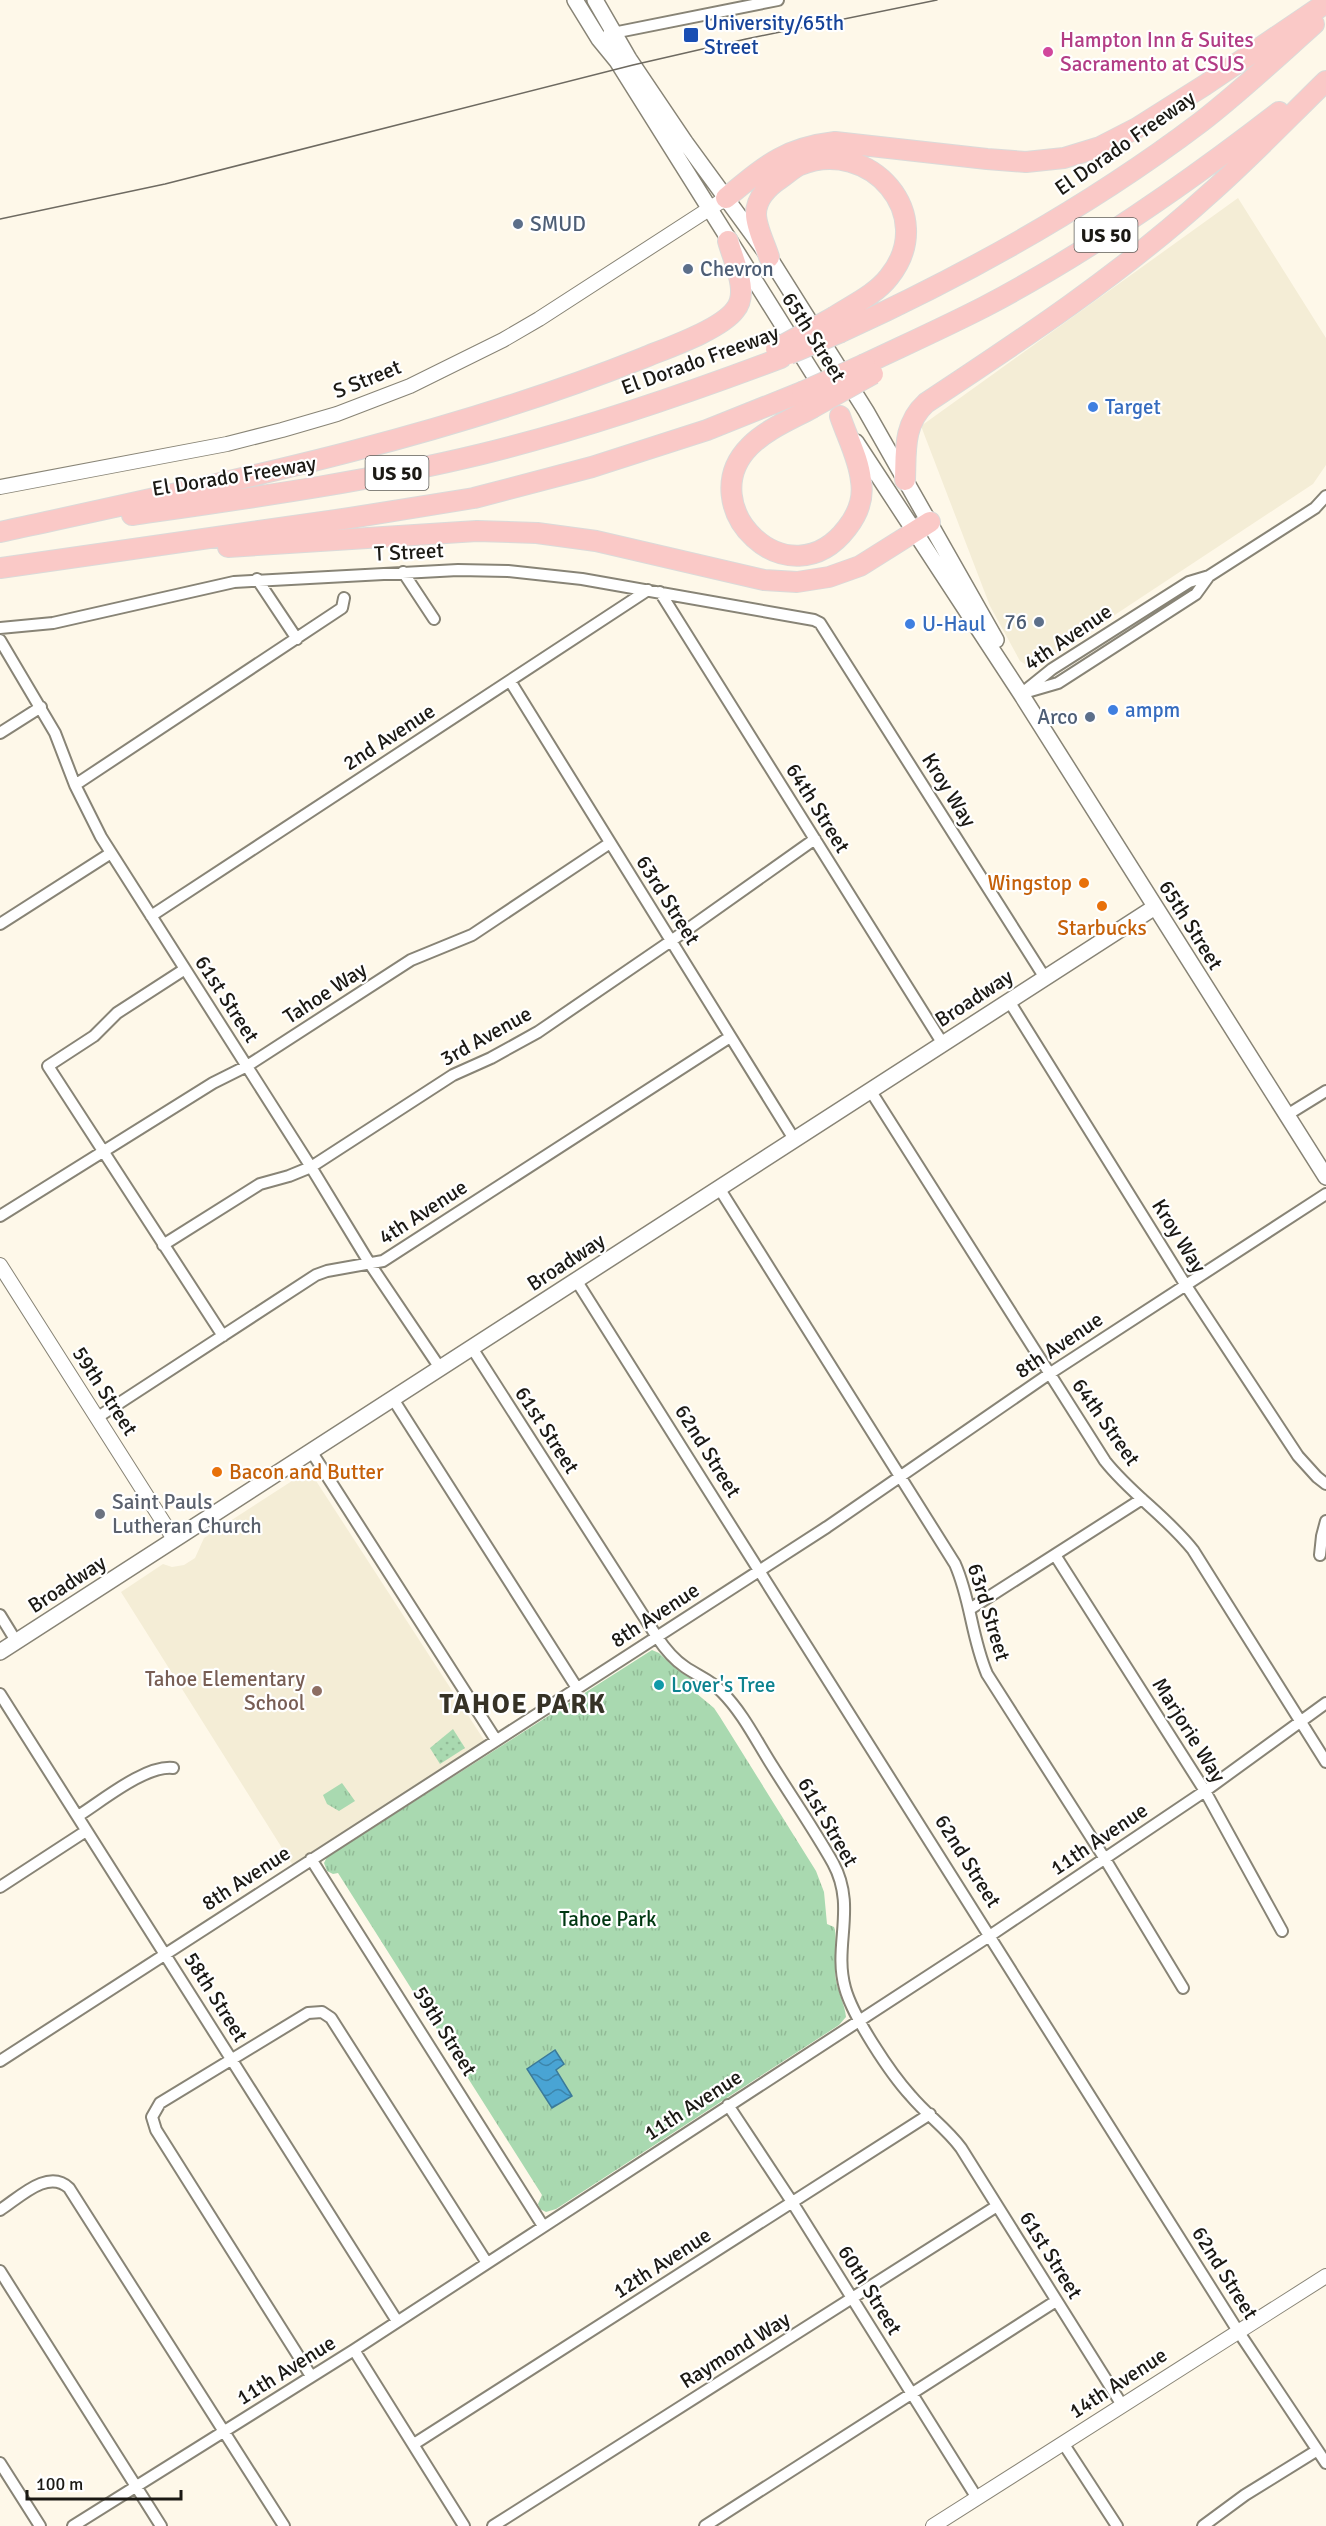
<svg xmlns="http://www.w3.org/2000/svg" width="1326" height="2526" viewBox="0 0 1326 2526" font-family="Signika,sans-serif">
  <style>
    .built { fill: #f4edd6 }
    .park { fill: url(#park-tufts) }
    .garden { fill: url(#garden-dots) }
    .water { fill: url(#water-waves); stroke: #3b7a9a; stroke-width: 1.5 }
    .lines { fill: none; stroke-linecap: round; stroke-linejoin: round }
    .minor-casing { stroke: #888476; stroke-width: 14 }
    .tertiary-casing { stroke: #888476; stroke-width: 16 }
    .secondary-casing { stroke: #888476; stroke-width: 18 }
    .motorway-casing { stroke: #dbdad9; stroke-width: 22 }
    .minor { stroke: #fff; stroke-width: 10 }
    .tertiary { stroke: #fff; stroke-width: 14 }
    .secondary { stroke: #fff; stroke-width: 15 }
    .motorway { stroke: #fac9c7; stroke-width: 20 }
    .tram { stroke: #6e6a61; stroke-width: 1.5 }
    .motorway-bridge-casing { stroke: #dbdad9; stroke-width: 22; stroke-linecap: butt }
    .motorway-bridge { stroke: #fac9c7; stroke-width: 20 }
    .transit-dot { fill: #1a4fb4; stroke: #fff; stroke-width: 2 }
    .hotel-dot { fill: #d1479c; stroke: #fff; stroke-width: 2 }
    .service-dot { fill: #5c6f8a; stroke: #fff; stroke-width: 2 }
    .shop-dot { fill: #3f7fe0; stroke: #fff; stroke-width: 2 }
    .food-dot { fill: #e8710a; stroke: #fff; stroke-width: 2 }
    .worship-dot { fill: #6b7280; stroke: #fff; stroke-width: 2 }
    .culture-dot { fill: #0f9aa8; stroke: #fff; stroke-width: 2 }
    .education-dot { fill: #8d6e63; stroke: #fff; stroke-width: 2 }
    .labels { text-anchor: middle; stroke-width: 4.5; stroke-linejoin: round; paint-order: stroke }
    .shield { fill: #fff; stroke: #5f5e5a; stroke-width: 1.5 }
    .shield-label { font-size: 20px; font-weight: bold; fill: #1b1914 }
    .transit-label { font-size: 21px; fill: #164399; stroke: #fff; text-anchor: start }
    .hotel-label { font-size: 21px; fill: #b23c85; stroke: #fff; text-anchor: start }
    .street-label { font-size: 21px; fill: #1b1914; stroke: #fff }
    .service-label { font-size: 21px; fill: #4e5e75; stroke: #fff; text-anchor: start }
    .shop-label { font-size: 21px; fill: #366cbe; stroke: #fff; text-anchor: start }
    .food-label { font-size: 21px; fill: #c56008; stroke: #fff; text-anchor: end }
    .worship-label { font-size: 21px; fill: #5b616d; stroke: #fff; text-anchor: start }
    .education-label { font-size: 21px; fill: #785e54; stroke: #fff; text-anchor: end }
    .culture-label { font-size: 21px; fill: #0d838f; stroke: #fff; text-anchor: start }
    .park-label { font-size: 21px; fill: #003711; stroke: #fff }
    .district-label { font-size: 27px; font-weight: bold; letter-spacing: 1.5px; fill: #363226; stroke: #fff }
  </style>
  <defs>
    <pattern id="park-tufts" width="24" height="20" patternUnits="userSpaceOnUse" patternTransform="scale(1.5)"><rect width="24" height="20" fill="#a9d9b0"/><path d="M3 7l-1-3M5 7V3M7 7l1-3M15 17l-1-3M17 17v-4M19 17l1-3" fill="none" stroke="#91ba96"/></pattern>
    <pattern id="garden-dots" width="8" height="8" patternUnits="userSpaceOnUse" patternTransform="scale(1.5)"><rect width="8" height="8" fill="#a9d9b0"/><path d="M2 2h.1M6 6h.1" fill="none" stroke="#91ba96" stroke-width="1.8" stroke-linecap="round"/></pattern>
    <pattern id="water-waves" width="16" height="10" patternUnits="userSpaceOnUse" patternTransform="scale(1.5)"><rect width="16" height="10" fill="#49a4d4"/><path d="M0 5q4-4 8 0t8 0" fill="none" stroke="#3c85ab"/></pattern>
  </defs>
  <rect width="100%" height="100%" fill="#fef8e9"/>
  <!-- built -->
  <path class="built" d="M1238,198L1326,338V465L1313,484L1098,626L1040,663L1028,666L1020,661L990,606L921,426Z
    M309,1470L486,1743L294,1867L121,1592L163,1564L172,1567L184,1565L195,1558L204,1538Z"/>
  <!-- park -->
  <path class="park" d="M652,1650L659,1653L675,1668L696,1682L698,1689L696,1693L714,1708L720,1717L816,1871L824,1892L827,1924L834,1927C838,1936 833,1966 836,1980C838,1992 845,2005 846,2017L839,2025L556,2209L546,2212L540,2209L538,2204L542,2195L338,1873L333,1874L327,1871L324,1863L327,1857Z
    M342,1783L355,1801L339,1811L327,1804L323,1795Z"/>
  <!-- garden -->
  <path class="garden" d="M453,1729L465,1748L440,1764L430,1748Z"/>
  <!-- water -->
  <path class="water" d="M555,2050L564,2064L556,2070L572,2096L552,2108L527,2069Z"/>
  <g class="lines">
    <defs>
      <path id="minor" d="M608,34L778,0
        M403,572L434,619
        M257,579L297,639
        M660,592L943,1044
        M0,628L53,623L234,582L458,570L508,571L582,579L814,620L820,623L1045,978
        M0,640L55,733L75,785L101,837L311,1167L370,1264L440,1368
        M510,681L794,1139
        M1027,692L1058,683L1103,654L1196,594L1209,576
        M1021,694L1052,669L1189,582L1209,576L1315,508L1326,496
        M0,733L41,707
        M75,785L342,608L344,598
        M151,916L648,590
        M0,924L111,853
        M185,969L117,1013L94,1036L48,1066L223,1336
        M1009,1001L1185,1284L1298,1456L1317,1477L1326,1484
        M870,1090L1105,1461C1131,1494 1166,1516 1193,1550L1326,1762
        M1287,1115L1326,1091
        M719,1188L955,1564C971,1600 971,1636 987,1674L1105,1859L1183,1988
        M0,1216L213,1083L247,1066L411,960L472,935L610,843
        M163,1245L260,1184L289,1176L311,1167L453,1075L491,1058L538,1032L671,941L815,839
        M576,1280L1238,2331L1326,2463
        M472,1348L657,1637C665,1649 673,1659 685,1667C698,1676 711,1680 722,1692C743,1713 757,1742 773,1767C793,1799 815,1831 833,1863C857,1907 833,1945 845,1988C853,2017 890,2073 911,2096C927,2115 946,2128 961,2148L1122,2405
        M393,1399L577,1688
        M98,1417L316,1275L327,1271L383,1261L730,1037
        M311,1451L496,1740
        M1055,1555L1205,1791L1282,1931
        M1320,1555L1322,1536L1326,1521
        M970,1609L1142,1499
        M0,1615L16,1641
        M0,1694L397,2321
        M78,1816C102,1801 145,1765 173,1768
        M311,1859L543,2226
        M0,1887L86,1831
        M0,2061L827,1527L1049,1374L1326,1194
        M728,2105L792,2202L977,2498
        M0,2210C19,2198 48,2168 69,2188L284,2526
        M0,2271L161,2526
        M354,2350L464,2526
        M311,2376L156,2130L152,2117L160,2103L308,2013L322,2012L331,2018L487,2263
        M1063,2443L1117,2526
        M414,2444L930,2114
        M0,2463L40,2526
        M73,2526L354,2350L991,1935L1205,1791L1326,1703
        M493,2526L997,2206
        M705,2526L1056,2301
        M1203,2526L1245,2495L1316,2451"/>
      <path id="tertiary" d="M0,487L227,444L282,430L337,414L410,386L503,340L539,319L726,198
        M0,1265L174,1539
        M933,2526L1326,2276"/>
      <path id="secondary" d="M575,0L599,39L617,61L824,391
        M595,0L629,59L685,142L769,257L866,411L996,640
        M856,442L1021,694L1326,1177
        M0,1652L1155,907"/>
      <path id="motorway" d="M726,198C765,166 784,148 835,142L987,159L1026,162L1064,158L1100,147L1137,128L1205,85L1326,3
        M769,257C765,244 756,227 756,214C756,197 769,186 781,178C787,174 793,168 800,165C870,137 939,215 889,277C875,295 852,305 834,317
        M841,332C968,274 1090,206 1201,122C1241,91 1277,57 1314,24
        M865,364C905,345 945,327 984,307C1089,252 1186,184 1279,112
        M812,408C792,419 767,429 750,446C690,506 789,604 847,528C858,514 864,499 861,481C859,459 847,437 840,416
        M905,480C906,451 903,424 926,403C1023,339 1121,274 1208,195C1249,159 1287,119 1326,81
        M132,515C250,498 367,482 482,454C584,429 683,395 781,358
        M0,532C215,485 438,440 643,358C667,348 720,330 735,310C750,293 733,260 728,241
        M228,547L477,531L537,533L596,541L764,580L797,582L829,577L860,566L930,522
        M0,568L350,518L474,498L592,467L707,430L802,392"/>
    </defs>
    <!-- minor casing -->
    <use href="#minor" class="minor-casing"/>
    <!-- tertiary casing -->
    <use href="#tertiary" class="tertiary-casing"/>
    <!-- secondary casing -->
    <use href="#secondary" class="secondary-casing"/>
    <!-- motorway casing -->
    <use href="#motorway" class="motorway-casing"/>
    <!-- minor -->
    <use href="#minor" class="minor"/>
    <!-- tertiary -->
    <use href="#tertiary" class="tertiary"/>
    <!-- secondary -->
    <use href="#secondary" class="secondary"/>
    <!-- motorway -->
    <use href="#motorway" class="motorway"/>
    <!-- tram -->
    <path class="tram" d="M0,219L165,184L633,65L746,39L937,0"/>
    <defs>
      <path id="motorway-bridge" d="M776,349L834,317
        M789,354L841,332
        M802,392L865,364
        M812,408L873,374"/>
    </defs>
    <!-- motorway-bridge casing -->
    <use href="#motorway-bridge" class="motorway-bridge-casing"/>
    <!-- motorway-bridge -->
    <use href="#motorway-bridge" class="motorway-bridge"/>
  </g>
  <!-- markers -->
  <rect class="transit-dot" x="683" y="27" width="16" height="16" rx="3"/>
  <circle class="hotel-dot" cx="1048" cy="52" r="6"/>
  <g class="service-dot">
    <circle cx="518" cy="224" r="6"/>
    <circle cx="688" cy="269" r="6"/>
    <circle cx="1039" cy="622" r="6"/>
    <circle cx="1090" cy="717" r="6"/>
  </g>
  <g class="shop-dot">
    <circle cx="1093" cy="407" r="6"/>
    <circle cx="910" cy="624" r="6"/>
    <circle cx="1113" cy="710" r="6"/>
  </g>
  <g class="food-dot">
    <circle cx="1084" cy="883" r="6"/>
    <circle cx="1102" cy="906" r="6"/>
    <circle cx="217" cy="1472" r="6"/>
  </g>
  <circle class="worship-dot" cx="100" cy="1514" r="6"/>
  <circle class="culture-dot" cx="659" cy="1685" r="6"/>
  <circle class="education-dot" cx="317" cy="1691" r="6"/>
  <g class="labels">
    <!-- shield labels -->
    <g class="shield">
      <rect x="1074.5" y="218" width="63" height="34" rx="4.5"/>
      <rect x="365.5" y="456" width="63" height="34" rx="4.5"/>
    </g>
    <g class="shield-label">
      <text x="1106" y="242">US 50</text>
      <text x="397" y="480">US 50</text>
    </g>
    <!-- transit labels -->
    <g class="transit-label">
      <text x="704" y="30">University/65th<tspan x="704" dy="24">Street</tspan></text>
    </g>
    <!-- hotel labels -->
    <g class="hotel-label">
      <text x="1060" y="47">Hampton Inn &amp; Suites<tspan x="1060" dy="24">Sacramento at CSUS</tspan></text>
    </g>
    <!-- street labels -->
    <g class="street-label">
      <text transform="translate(1125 143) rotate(-35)" y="7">El Dorado Freeway</text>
      <text transform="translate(814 337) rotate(58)" y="7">65th Street</text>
      <text transform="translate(700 360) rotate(-20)" y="7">El Dorado Freeway</text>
      <text transform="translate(367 379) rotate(-22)" y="7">S Street</text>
      <text transform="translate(234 476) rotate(-9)" y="7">El Dorado Freeway</text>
      <text transform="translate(409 552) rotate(-3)" y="7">T Street</text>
      <text transform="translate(1068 637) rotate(-34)" y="7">4th Avenue</text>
      <text transform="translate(389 737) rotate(-33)" y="7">2nd Avenue</text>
      <text transform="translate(949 790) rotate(58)" y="7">Kroy Way</text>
      <text transform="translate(818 808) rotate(58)" y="7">64th Street</text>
      <text transform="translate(668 900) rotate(58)" y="7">63rd Street</text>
      <text transform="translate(1191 925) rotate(58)" y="7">65th Street</text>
      <text transform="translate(325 993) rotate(-33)" y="7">Tahoe Way</text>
      <text transform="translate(974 998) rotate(-33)" y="7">Broadway</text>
      <text transform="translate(227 999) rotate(57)" y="7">61st Street</text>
      <text transform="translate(486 1036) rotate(-29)" y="7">3rd Avenue</text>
      <text transform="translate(423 1212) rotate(-33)" y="7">4th Avenue</text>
      <text transform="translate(1179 1236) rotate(58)" y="7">Kroy Way</text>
      <text transform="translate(566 1262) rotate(-33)" y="7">Broadway</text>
      <text transform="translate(1059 1345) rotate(-34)" y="7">8th Avenue</text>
      <text transform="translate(105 1391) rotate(57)" y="7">59th Street</text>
      <text transform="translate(1106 1422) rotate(55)" y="7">64th Street</text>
      <text transform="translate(547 1430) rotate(57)" y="7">61st Street</text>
      <text transform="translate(708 1451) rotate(58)" y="7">62nd Street</text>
      <text transform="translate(67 1584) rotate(-33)" y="7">Broadway</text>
      <text transform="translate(989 1612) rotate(73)" y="7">63rd Street</text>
      <text transform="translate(655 1615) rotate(-33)" y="7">8th Avenue</text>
      <text transform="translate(1189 1730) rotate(58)" y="7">Marjorie Way</text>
      <text transform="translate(828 1822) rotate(60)" y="7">61st Street</text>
      <text transform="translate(1099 1839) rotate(-34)" y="7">11th Avenue</text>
      <text transform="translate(968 1861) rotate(58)" y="7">62nd Street</text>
      <text transform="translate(246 1878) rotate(-33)" y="7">8th Avenue</text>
      <text transform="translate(216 1997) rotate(58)" y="7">58th Street</text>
      <text transform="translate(445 2031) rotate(58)" y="7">59th Street</text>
      <text transform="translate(693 2105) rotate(-33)" y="7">11th Avenue</text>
      <text transform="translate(1051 2255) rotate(58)" y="7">61st Street</text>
      <text transform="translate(662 2263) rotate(-33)" y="7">12th Avenue</text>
      <text transform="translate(1225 2273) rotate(58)" y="7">62nd Street</text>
      <text transform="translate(870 2290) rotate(58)" y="7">60th Street</text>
      <text transform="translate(735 2350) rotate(-32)" y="7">Raymond Way</text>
      <text transform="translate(286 2370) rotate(-32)" y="7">11th Avenue</text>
      <text transform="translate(1118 2383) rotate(-33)" y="7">14th Avenue</text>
    </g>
    <!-- service labels -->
    <g class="service-label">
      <text x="530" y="231">SMUD</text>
      <text x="700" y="276">Chevron</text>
      <text x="1027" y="629" text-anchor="end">76</text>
      <text x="1078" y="724" text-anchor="end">Arco</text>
    </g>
    <!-- shop labels -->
    <g class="shop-label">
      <text x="1105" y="414">Target</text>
      <text x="922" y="631">U-Haul</text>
      <text x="1125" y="717">ampm</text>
    </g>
    <!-- food labels -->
    <g class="food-label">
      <text x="1072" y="890">Wingstop</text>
      <text x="1102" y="935" text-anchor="middle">Starbucks</text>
      <text x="229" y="1479" text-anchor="start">Bacon and Butter</text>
    </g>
    <!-- worship labels -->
    <g class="worship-label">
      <text x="112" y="1509">Saint Pauls<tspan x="112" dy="24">Lutheran Church</tspan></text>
    </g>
    <!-- education labels -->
    <g class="education-label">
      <text x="305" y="1686">Tahoe Elementary<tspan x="305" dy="24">School</tspan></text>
    </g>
    <!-- culture labels -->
    <g class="culture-label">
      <text x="671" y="1692">Lover's Tree</text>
    </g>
    <!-- park labels -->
    <g class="park-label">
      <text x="608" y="1926">Tahoe Park</text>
    </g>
    <!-- district labels -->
    <g class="district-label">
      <text x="523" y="1713">TAHOE PARK</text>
    </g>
  </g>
  <!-- scale -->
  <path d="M27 2490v9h154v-9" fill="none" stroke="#1b1914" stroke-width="3"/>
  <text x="36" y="2490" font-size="18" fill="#1b1914" stroke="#ffffff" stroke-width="4.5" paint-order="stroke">100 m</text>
</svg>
